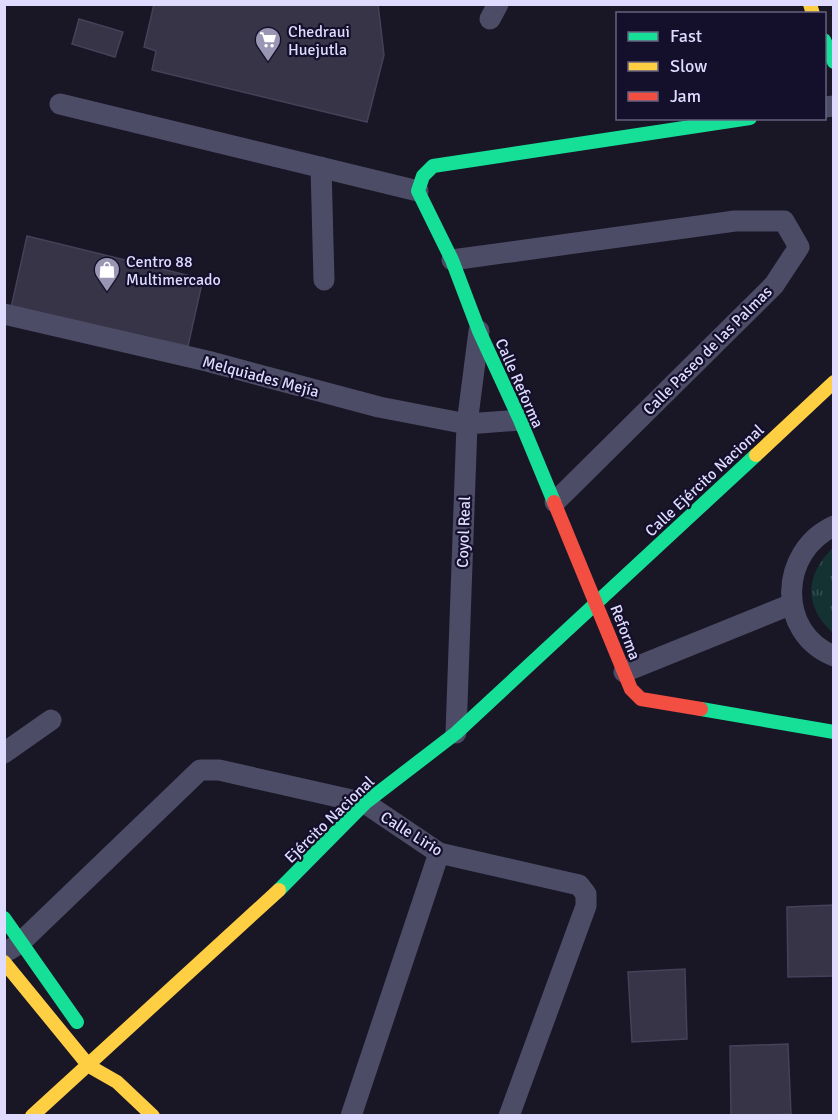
<svg xmlns="http://www.w3.org/2000/svg" width="838" height="1120" viewBox="0 0 838 1120" font-family="Signika,sans-serif">
  <style>
    .grass { fill: url(#grass-tufts) }
    .building { fill: #383447; stroke: #454158; stroke-width: 1.5 }
    .lines { fill: none; stroke-linecap: round; stroke-linejoin: round }
    .street { stroke: #4c4c66; stroke-width: 21 }
    .fast { stroke: #16e098; stroke-width: 14 }
    .slow { stroke: #ffcf43; stroke-width: 14 }
    .jam { stroke: #f24e42; stroke-width: 14 }
    .labels { text-anchor: middle; stroke-width: 4.5; stroke-linejoin: round; paint-order: stroke }
    .poi-label { font-size: 16px; fill: #dedbff; stroke: #14102c; text-anchor: start }
    .street-label { font-size: 16px; fill: #dedbff; stroke: #14102c }
  </style>
  <defs>
    <pattern id="grass-tufts" width="24" height="20" patternUnits="userSpaceOnUse" patternTransform="scale(1.5)"><rect width="24" height="20" fill="#143232"/><path d="M3 7l-1-3M5 7V3M7 7l1-3M15 17l-1-3M17 17v-4M19 17l1-3" fill="none" stroke="#364f51"/></pattern>
  </defs>
  <rect width="100%" height="100%" fill="#191626"/>
  <!-- grass -->
  <path class="grass" d="M833,548V633C804,607 804,575 833,548Z"/>
  <!-- building -->
  <path class="building" d="M154,4H378L384,55L367,122L152,70L156,51L144,47Z
    M79,19L123,32L115,57L72,44Z
    M27,236L203,279L188,346L11,308Z
    M834,905V976L788,977L787,907Z
    M685,969L687,1039L632,1042L628,972Z
    M788,1044L791,1114L731,1116L730,1046Z"/>
  <g class="lines">
    <!-- street -->
    <path class="street" d="M490,19L498,4
      M60,104L418,191
      M824,107L834,106
      M321,167L324,280
      M452,260L735,221H784L799,247L774,285L555,502
      M4,314L207,361L379,407L467,424L520,420
      M834,526C779,551 776,633 834,656
      M624,672L792,604
      M456,733L467,424L479,331
      M4,753L51,720
      M9,950L20,943L200,770H219L365,803L439,853L579,885L586,894V906L509,1116
      M351,1116L439,853"/>
    <!-- fast -->
    <path class="fast" d="M824,40L834,62
      M554,502L520,420L479,331L452,260L418,191L423,176L433,166L750,118
      M701,709L834,732
      M279,890L365,803L456,733L756,455
      M4,918L77,1022"/>
    <!-- slow -->
    <path class="slow" d="M810,4L813,14
      M756,455L834,382
      M4,962L89,1066L117,1082L153,1116
      M32,1116L279,890"/>
    <!-- jam -->
    <path class="jam" d="M554,502L631,689L641,699L701,709"/>
  </g>
  <!-- icons -->
  <defs>
    <symbol id="supermarket-pin" viewBox="-11 -11 22 30"><path d="M0 17L-7.5 6A9.5 9.5 0 1 1 7.5 6Z" fill="#9996b3" stroke="#14102c"/><path d="M-6-5.5h2.5l.6 2H6L4.5 2H-2.5L-4.4-4H-6ZM-1.5 3.2a1.3 1.3 0 1 0 .1 0ZM3 3.2a1.3 1.3 0 1 0 .1 0Z" fill="#fff"/></symbol>
    <symbol id="shop-pin" viewBox="-11 -11 22 30"><path d="M0 17L-7.5 6A9.5 9.5 0 1 1 7.5 6Z" fill="#9996b3" stroke="#14102c"/><path d="M-5-2.5h2.3a2.7 3.5 0 0 1 5.4 0H5L5.5 6h-11ZM-1.5-2.5h3a1.5 2.3 0 0 0-3 0Z" fill="#fff"/></symbol>
  </defs>
  <g fill-rule="evenodd">
    <use href="#supermarket-pin" x="253" y="25" width="30" height="40"/>
    <use href="#shop-pin" x="92" y="255" width="30" height="40"/>
  </g>
  <g class="labels">
    <!-- poi labels -->
    <g class="poi-label">
      <text x="288" y="37">Chedraui<tspan x="288" dy="18">Huejutla</tspan></text>
      <text x="126" y="267">Centro 88<tspan x="126" dy="18">Multimercado</tspan></text>
    </g>
    <!-- street labels -->
    <g class="street-label">
      <text transform="translate(707 350) rotate(-45)" y="6">Calle Paseo de las Palmas</text>
      <text transform="translate(261 376) rotate(15)" y="6">Melquiades Mejía</text>
      <text transform="translate(520 383) rotate(66)" y="6">Calle Reforma</text>
      <text transform="translate(704 480) rotate(-43)" y="6">Calle Ejército Nacional</text>
      <text transform="translate(463 532) rotate(-88)" y="6">Coyol Real</text>
      <text transform="translate(626 632) rotate(69)" y="6">Reforma</text>
      <text transform="translate(329 819) rotate(-44)" y="6">Ejército Nacional</text>
      <text transform="translate(412 833) rotate(32)" y="6">Calle Lirio</text>
    </g>
  </g>
  <!-- border -->
  <rect width="838" height="1120" fill="none" stroke="#dedbff" stroke-width="12"/>
  <!-- legend -->
  <rect x="616" y="12" width="210" height="108" fill="#14102c" stroke="#656180" stroke-width="1.5"/>
  <rect x="628" y="32" width="30" height="9" fill="#16e098" stroke="#656180" stroke-width="1.5"/>
  <text x="670" y="42" font-size="18" fill="#dedbff">Fast</text>
  <rect x="628" y="62" width="30" height="9" fill="#ffcf43" stroke="#656180" stroke-width="1.5"/>
  <text x="670" y="72" font-size="18" fill="#dedbff">Slow</text>
  <rect x="628" y="92" width="30" height="9" fill="#f24e42" stroke="#656180" stroke-width="1.5"/>
  <text x="670" y="102" font-size="18" fill="#dedbff">Jam</text>
</svg>
